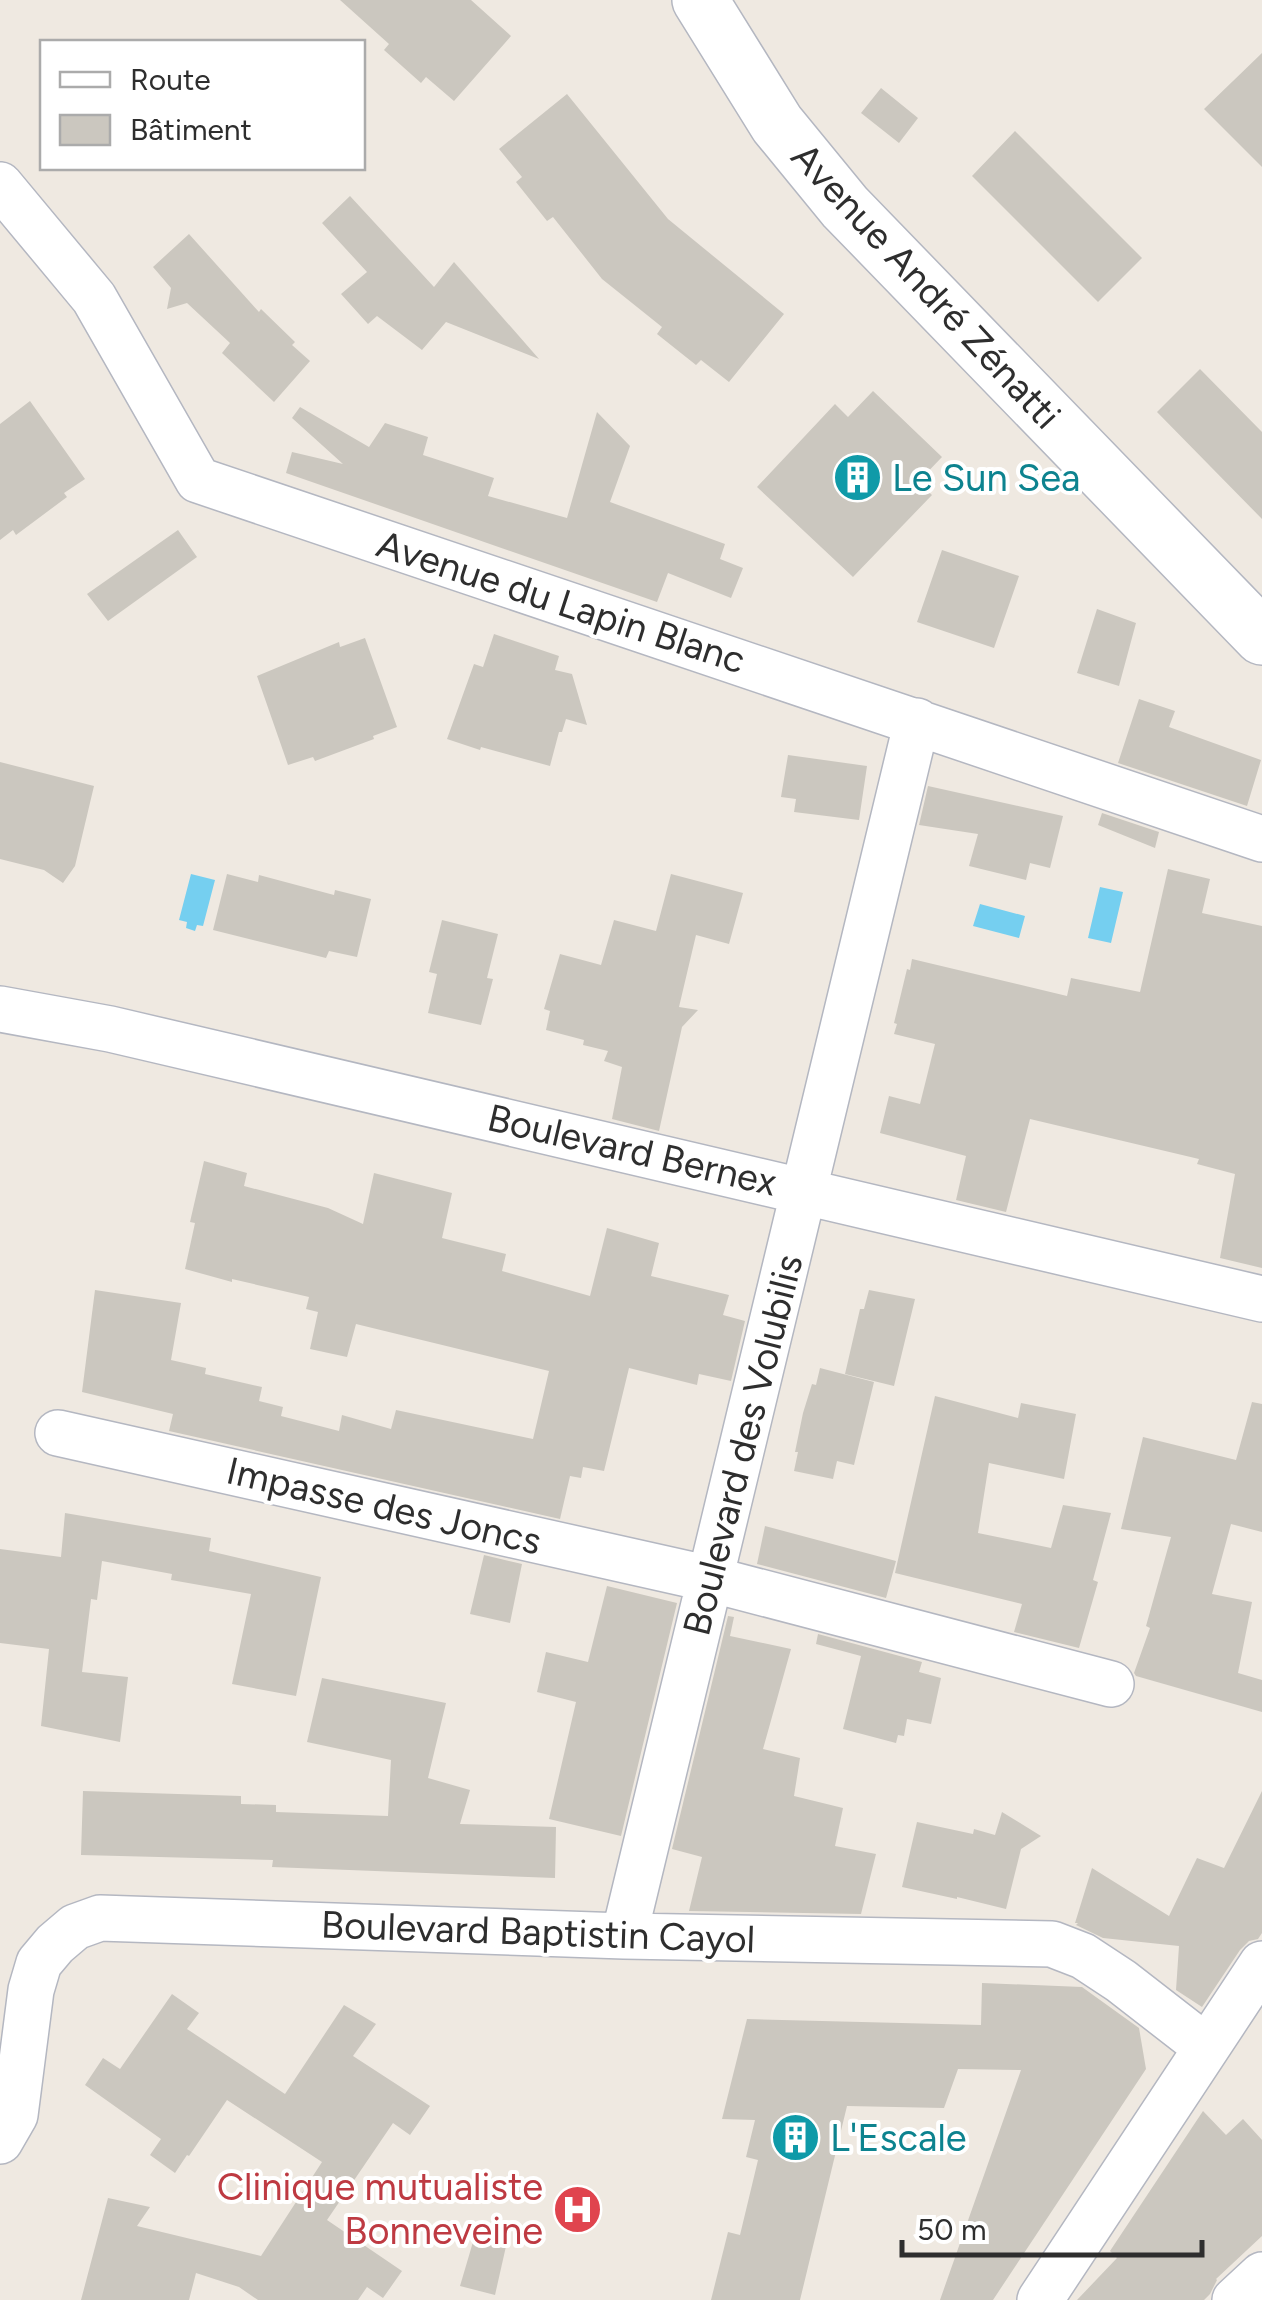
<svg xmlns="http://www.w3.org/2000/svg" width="1262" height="2300" viewBox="0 0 1262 2300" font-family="Figtree,sans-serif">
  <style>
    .water { fill: #75cff0 }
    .building { fill: #cbc7bf }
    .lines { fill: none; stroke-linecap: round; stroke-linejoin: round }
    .minor-casing { stroke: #b4b7c1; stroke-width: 48 }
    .tertiary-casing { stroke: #b4b7c1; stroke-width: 58 }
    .minor { stroke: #fff; stroke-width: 45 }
    .tertiary { stroke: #fff; stroke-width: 55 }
    .labels { text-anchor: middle; stroke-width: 8; stroke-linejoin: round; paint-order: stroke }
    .street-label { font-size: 38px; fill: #2e2e2e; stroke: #fff }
    .culture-label { font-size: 38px; fill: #0d838f; stroke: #fff; text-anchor: start }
    .health-label { font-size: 38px; fill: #be3a42; stroke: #fff; text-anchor: end }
  </style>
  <rect width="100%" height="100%" fill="#efe9e1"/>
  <!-- water -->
  <path class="water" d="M191,874L215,880L203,926L197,925L195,931L186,928L187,922L179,920Z
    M1100,887L1123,892L1111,943L1088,938Z
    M980,904L1025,916L1019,938L973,926Z"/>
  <!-- building -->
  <path class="building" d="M340,0H471L511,36L454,101L426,77L421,83L384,50L389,44Z
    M1262,53V167L1204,109Z
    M881,88L918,118L899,143L861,113Z
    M567,94L668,219L784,314L729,382L701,360L696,365L657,334L662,327L602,279L553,217L547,221L516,182L522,177L499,149Z
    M1015,131L1142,258L1098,302L972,176Z
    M350,196L434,287L454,262L539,359L446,322L422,350L377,316L368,324L341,294L367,272L322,223Z
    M189,234L259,312L261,309L295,342L292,345L310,361L274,402L222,353L230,343L187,303L167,309L171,288L153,267Z
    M1200,369L1262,432V519L1157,412Z
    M873,391L942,457L918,482L932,495L853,577L757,487L835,404L848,417Z
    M30,401L85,479L64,493L67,497L16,535L13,530L0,540V424Z
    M300,407L369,447L385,423L428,437L423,455L494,478L488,496L567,518L597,412L630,446L610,502L725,544L720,559L743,568L731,598L668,573L657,602L286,473L292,452L343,464L292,418Z
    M178,530L197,557L108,621L87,594Z
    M942,550L1019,576L994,648L917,622Z
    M1097,609L1136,623L1119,686L1077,673Z
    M494,634L559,656L555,670L572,674L587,725L566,719L562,732H559L550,766L481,747L480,750L447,739L474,664L483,667Z
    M365,638L397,727L373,736L374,739L315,761L313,757L288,765L257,676L339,642L340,647Z
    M1139,699L1175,711L1169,727L1261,760L1247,806L1118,763Z
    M788,755L867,766L859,820L794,812L796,799L781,797Z
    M0,762L94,786L75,866L63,883L44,870L0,859Z
    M928,786L1063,816L1050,868L1030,863L1026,880L969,866L978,834L919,825Z
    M1102,813L1159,832L1155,848L1098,825Z
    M1168,869L1210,879L1202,913L1262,926V1268L1220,1258L1235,1174L1197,1164L1199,1159L1030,1119L1006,1212L956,1200L966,1156L880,1133L889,1096L920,1104L935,1044L894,1034L897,1024L894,1023L907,969L910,970L912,959L1067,996L1071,978L1140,992Z
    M227,874L258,882L259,875L334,895L335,890L371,899L357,957L329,951L326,958L213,930Z
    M671,874L743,893L729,944L696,935L679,1007L698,1010L682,1027L659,1131L612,1119L622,1067L604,1061L608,1051L583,1045L584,1040L546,1030L550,1011L544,1009L560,954L601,965L614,920L656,931Z
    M442,920L498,934L487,978L493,979L481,1025L428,1013L437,974L429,972Z
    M204,1161L247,1173L244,1186L328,1208L363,1224L374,1173L452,1193L442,1238L506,1254L502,1271L590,1296L607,1228L659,1243L651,1276L729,1295L723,1315L745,1321L731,1381L699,1374L697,1385L629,1368L604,1471L583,1467L581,1478L570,1476L560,1519L169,1431L173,1414L82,1392L95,1290L181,1303L171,1360L206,1368L205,1374L262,1387L259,1401L283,1407L281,1416L339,1431L342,1415L391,1429L396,1410L533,1439L549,1371L356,1324L347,1357L310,1349L318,1312L306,1309L309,1297L232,1279V1282L185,1269L195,1223L190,1222Z
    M869,1290L915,1299L894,1386L845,1374L860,1309H864Z
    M820,1368L874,1382L854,1465L837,1461L833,1479L794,1471L798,1452H795L803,1413L812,1384L816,1385Z
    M935,1396L1018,1418L1021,1403L1076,1414L1064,1479L989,1463L978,1533L1051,1548L1063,1505L1111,1513L1093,1580L1098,1582L1079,1648L1014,1632L1022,1604L895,1573Z
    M1252,1402L1262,1404V1532L1231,1524L1212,1594L1252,1602L1238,1673L1262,1680V1712L1136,1676L1134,1673L1150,1628L1146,1626L1171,1537L1121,1529L1143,1437L1236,1460Z
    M65,1513L211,1538L209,1551L321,1577L296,1696L232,1684L251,1594L171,1580L172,1574L102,1561L97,1600L91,1599L82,1672L128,1677L120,1742L41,1726L49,1649L0,1643V1549L61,1557Z
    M765,1526L896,1561L886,1598L757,1564Z
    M484,1555L522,1564L510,1623L470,1614Z
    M607,1586L677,1603L621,1836L549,1819L576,1702L537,1692L546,1652L588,1662Z
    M728,1616L734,1617L730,1636L791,1649L763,1749L800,1758L794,1796L843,1808L835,1846L876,1854L861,1914L689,1911L702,1857L672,1849Z
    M818,1634L922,1662L919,1672L941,1678L931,1724L907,1719L904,1736L898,1735L896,1743L843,1729L861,1656L816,1644Z
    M322,1678L446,1703L428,1778L470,1790L460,1824L556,1827L555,1878L272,1867L273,1860L81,1855L83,1791L241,1796V1804L276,1805V1812L388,1816L391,1760L307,1742Z
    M1262,1791V1933L1258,1939L1249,1941L1240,1950L1202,2007L1176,1990L1179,1946L1103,1938L1076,1925L1078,1923H1075L1092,1868L1169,1916L1197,1858L1224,1868Z
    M1002,1812L1041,1836L1021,1849L1006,1909L957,1897V1899L902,1887L917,1822L973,1834L974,1829L995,1835Z
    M982,1983L1082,1987L1139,2028L1146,2069L993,2300H940L1021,2070L958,2069L944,2108L847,2106L800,2300H711L728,2232L740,2235L758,2160L746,2157L755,2120L722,2119L747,2019L981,2025Z
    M172,1994L199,2013L187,2029L285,2094L344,2005L376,2024L353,2056L430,2106L410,2135L393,2123L327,2220L402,2271L383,2298L367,2287L358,2300H258L239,2287L196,2273L189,2300H81L108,2198L150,2207L137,2226L261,2256L322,2162L227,2100L189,2156L187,2155L175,2173L150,2155L161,2139L85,2085L103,2058L120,2069Z
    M1203,2111L1226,2135L1243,2119L1262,2140V2236L1216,2279L1217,2280L1210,2294L1204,2300H1077L1117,2258L1110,2251Z
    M478,2225L509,2233L495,2295L460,2286Z"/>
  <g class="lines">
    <defs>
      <path id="minor" d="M0,185L94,298L198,480L1262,839
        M0,1009L110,1029L1262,1299
        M58,1433L710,1579L1111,1684
        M624,1936L917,721
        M0,2141L15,2115L31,1990L39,1963L55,1944L75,1927L100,1918L624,1936L1052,1944L1083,1956L1121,1981L1206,2047
        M1040,2300L1262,1964
        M1235,2300L1262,2275"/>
      <path id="tertiary" d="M700,0L777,124L845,207L1262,637"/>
    </defs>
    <!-- minor casing -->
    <use href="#minor" class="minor-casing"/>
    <!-- tertiary casing -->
    <use href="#tertiary" class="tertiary-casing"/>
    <!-- minor -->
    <use href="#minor" class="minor"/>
    <!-- tertiary -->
    <use href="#tertiary" class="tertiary"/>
  </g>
  <!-- icons -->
  <defs>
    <symbol id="building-disc" viewBox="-11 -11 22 22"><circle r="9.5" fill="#0f9aa8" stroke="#fff"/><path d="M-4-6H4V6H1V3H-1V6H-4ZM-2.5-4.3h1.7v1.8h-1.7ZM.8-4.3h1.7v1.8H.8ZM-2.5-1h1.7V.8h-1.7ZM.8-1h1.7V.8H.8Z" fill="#fff"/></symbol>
    <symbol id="hospital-disc" viewBox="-11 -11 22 22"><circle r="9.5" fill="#e0444e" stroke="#fff"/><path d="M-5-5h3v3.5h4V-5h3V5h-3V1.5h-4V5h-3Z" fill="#fff"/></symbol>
  </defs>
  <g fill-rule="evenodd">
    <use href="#building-disc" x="830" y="450" width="55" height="55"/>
    <use href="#building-disc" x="768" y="2110" width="55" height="55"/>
    <use href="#hospital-disc" x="550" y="2182" width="55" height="55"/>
  </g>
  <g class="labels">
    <!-- street labels -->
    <g class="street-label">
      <text transform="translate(926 286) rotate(47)" y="13">Avenue André Zénatti</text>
      <text transform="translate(561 602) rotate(18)" y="13">Avenue du Lapin Blanc</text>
      <text transform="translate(632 1150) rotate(13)" y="13">Boulevard Bernex</text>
      <text transform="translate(743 1445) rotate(-76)" y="13">Boulevard des Volubilis</text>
      <text transform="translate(384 1506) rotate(13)" y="13">Impasse des Joncs</text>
      <text transform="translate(538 1932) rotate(2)" y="13">Boulevard Baptistin Cayol</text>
    </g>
    <!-- culture labels -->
    <g class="culture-label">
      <text x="892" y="491">Le Sun Sea</text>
      <text x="830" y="2151">L'Escale</text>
    </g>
    <!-- health labels -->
    <g class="health-label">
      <text x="543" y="2200">Clinique mutualiste<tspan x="543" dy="44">Bonneveine</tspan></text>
    </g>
  </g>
  <!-- legend -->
  <rect x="40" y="40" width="325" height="130" fill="#ffffff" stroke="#ababab" stroke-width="2.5"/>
  <rect x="60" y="72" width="50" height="15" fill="#ffffff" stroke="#ababab" stroke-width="2.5"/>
  <text x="130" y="90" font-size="30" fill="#2e2e2e">Route</text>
  <rect x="60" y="115" width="50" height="30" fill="#cbc7bf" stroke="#ababab" stroke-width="2.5"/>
  <text x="130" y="140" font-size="30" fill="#2e2e2e">Bâtiment</text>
  <!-- scale -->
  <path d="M902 2240v15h300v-15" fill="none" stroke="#2e2e2e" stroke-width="5"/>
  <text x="917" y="2240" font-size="30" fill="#2e2e2e" stroke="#ffffff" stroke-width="8" paint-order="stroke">50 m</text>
</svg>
